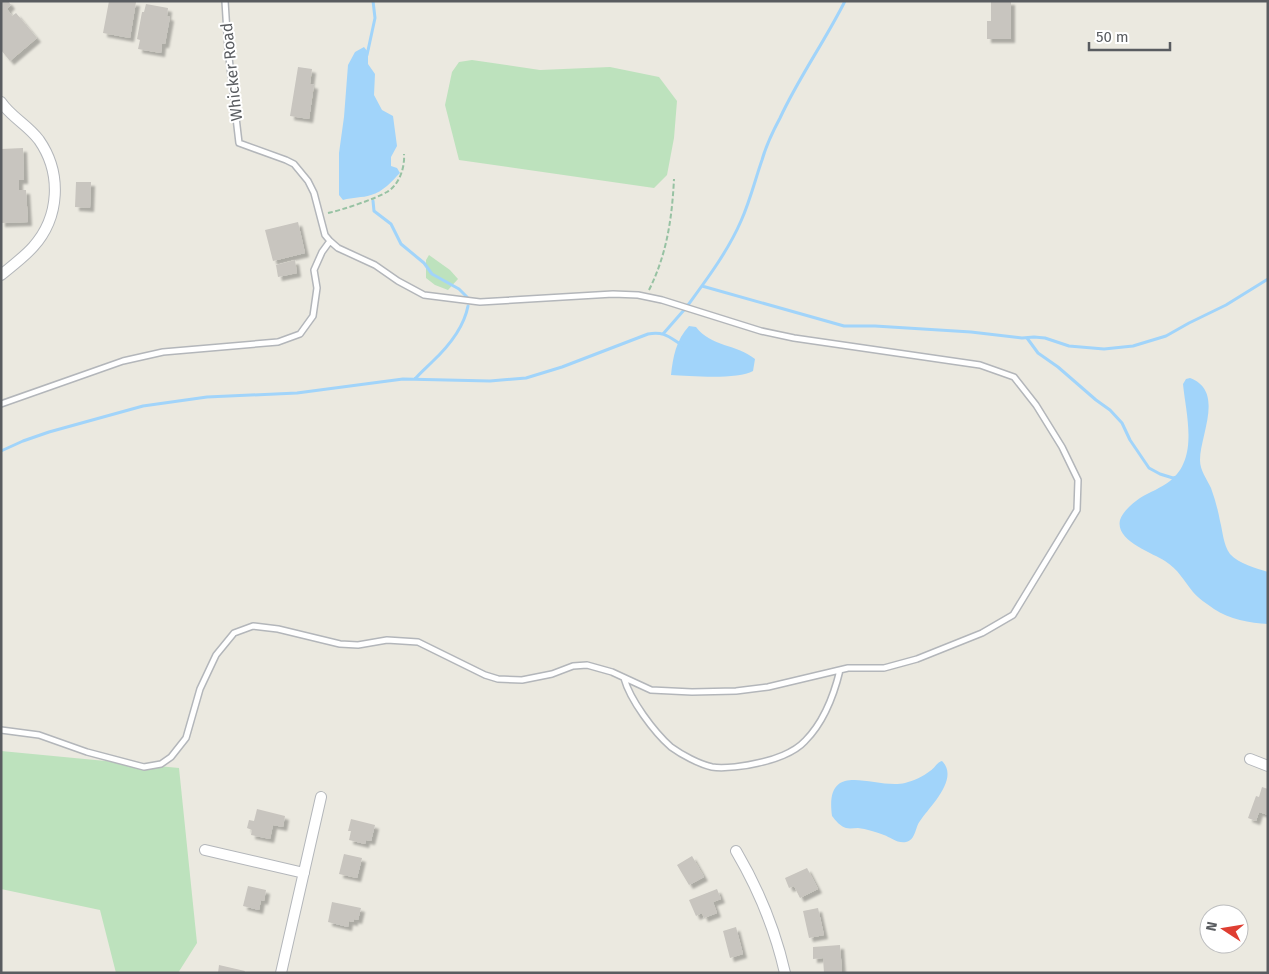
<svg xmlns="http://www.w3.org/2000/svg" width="1269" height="974" viewBox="0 0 1269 974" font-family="'Fira Sans',sans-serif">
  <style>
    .green { fill: #bde2bd }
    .water { fill: #a1d4fa }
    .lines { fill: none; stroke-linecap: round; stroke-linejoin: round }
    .stream { stroke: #a1d4fa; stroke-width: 3 }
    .building { fill: #c8c5bf; filter: url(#shadow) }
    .lane-casing { stroke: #b3b6ba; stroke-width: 8 }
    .street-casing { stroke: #b3b6ba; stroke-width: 12 }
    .path { stroke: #97c2a3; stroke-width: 2; stroke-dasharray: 5 2.5; stroke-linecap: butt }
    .lane { stroke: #fff; stroke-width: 5 }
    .street { stroke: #fff; stroke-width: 10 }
    .labels { text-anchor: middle; stroke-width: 4; stroke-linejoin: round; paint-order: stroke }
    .street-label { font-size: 16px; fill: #595c60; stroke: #fff }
  </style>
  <defs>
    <filter id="shadow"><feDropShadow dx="4" dy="4" stdDeviation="1" flood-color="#0004"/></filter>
  </defs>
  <rect width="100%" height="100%" fill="#ebe9e0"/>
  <!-- green -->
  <path class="green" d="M472,60L540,70L610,67L659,77L677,101L674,138L667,175L654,188L459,160L445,105L452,72L459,62Z
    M429,255L450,270L458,279L448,290L435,285L426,278V260Z
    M1,751L179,768L197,943L178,973H116L100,910L1,889Z"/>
  <!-- water -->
  <path class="water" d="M364,47L368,52V64L375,74L374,95L382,110L393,116L397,146L391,157V166L397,168L400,173C392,181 383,192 371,195C362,198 353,197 343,200L339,195V153L344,117L348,65L355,52Z
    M689,326L696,327C711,347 737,344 755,359L753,371C738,380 690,376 671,375C673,357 676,340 689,326Z
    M1190,378C1225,391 1200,435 1200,460C1200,471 1207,479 1211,488C1215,499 1218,510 1220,521C1223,532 1223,544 1230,554C1239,564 1256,568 1268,572V624C1250,623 1229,619 1214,609C1207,604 1198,598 1193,592C1183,580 1179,570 1165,561C1153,553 1115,541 1120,520C1123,511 1133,503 1140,498C1150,492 1161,488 1170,481C1199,458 1186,415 1183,384L1186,379Z
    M942,761C960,779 929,807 920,821C915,827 916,840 906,842C898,844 890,837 884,835C876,832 866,829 858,828C854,828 850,829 846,828C841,827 835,820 832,816C824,757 875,790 905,783C913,781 924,776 930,771C935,768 936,763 942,761Z"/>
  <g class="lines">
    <!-- stream -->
    <path class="stream" d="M367,55L375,18L373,1
      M373,201L374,211L391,224L401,244L424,263L432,274L459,289L467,297
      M702,286L844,326H875L971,332L1022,338L1034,337L1045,338L1069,346L1104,349L1133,346L1166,336L1189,323L1226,305L1268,279
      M688,305C707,279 728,251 741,221C750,201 755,180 762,160C766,146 773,131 780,118C799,77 825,41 845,1
      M663,334L684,310
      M1027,338L1038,353L1058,367L1096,400L1110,410L1122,423L1130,440L1149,468L1160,474L1173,478L1177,477
      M415,379C420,373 426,368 432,362C448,347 464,327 468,306
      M1,451L23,441L49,432L143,406L207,397L297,393L403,379L490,381L526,378L562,367L648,334C664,331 669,337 682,345"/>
  </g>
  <!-- building -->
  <path class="building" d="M1,1H8L11,5L7,9L12,16L16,13L37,38L10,61L1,50Z
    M109,1L136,2L130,38L103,33Z
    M991,1H1011V39H987V21H991Z
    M146,4L168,8L167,16L170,17L165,44H162L161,53L138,49L140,40L137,39L142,12H144Z
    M298,67L312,69L310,84L314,85L309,119L290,116Z
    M23,148L24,180H19V190H26L28,222L1,223V149Z
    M76,182H91L90,208L75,207Z
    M298,222L305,253L273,261L265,230Z
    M295,260L297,273L278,277L276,265Z
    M1262,787L1268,789V815L1259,812L1256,821L1248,818L1256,796L1259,797Z
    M257,809L285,816L283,827L273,825L270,839L251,835L252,830L247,828L249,820L254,821Z
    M351,819L375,825L371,841L366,840L365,844L349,840L351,831H348Z
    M344,854L362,858L357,878L339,874Z
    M692,856L704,877L689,885L677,865Z
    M807,868L818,889L800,898L794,886L789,888L785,878Z
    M248,886L266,890L264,901L261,900L259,910L243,906Z
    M717,889L721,899L713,902L717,913L704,918L702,913L696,916L689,900Z
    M332,902L361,908L358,920L354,919V922L349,921L348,927L328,922Z
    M818,908L824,935L809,938L803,911Z
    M736,927L743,954L730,958L723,931Z
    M840,945L842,972L824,973L823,958L813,959V947Z
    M219,965L245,971L244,973H218Z"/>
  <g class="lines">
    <defs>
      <path id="lane" d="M1,404L123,361L163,352L278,342L300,334L313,316L317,288L314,270L322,252L330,241
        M624,678C630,700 654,732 671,747C682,755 699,764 712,767C724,769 746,766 758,763C773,760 794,753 805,741C824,722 834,695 840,670
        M1,730L39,735L87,752L144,767L161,764L171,757L186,738L200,689L216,655L234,633L253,626L278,629L340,644L358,645L387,640L418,642L485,675L498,679L522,680L552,674L573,666L587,665L612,672L651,690L692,692L736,691L768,687L848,668H884L917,659L982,633L1013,615L1077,510L1078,480L1062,447L1036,405L1014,377L980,365L794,338L761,331L662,300L638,295L613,294L480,302L424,295L398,281L375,265L338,248L330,241L325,235L314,193L308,181L294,164L286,160L239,143L228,49L225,1"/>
      <path id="street" d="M1,102C11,117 28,125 39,140C62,173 60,217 33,247C24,257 12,266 1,275
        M1250,759L1268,766
        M205,850L304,873
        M736,851C759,890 775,929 785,973
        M281,973L321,797"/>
    </defs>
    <!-- lane casing -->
    <use href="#lane" class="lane-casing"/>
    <!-- street casing -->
    <use href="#street" class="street-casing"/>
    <!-- path -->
    <path class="path" d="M328,213C342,210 375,199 387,192C399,185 405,168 404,154
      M649,290C667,254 672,218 674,179"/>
    <!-- lane -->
    <use href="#lane" class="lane"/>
    <!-- street -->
    <use href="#street" class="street"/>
  </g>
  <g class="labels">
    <!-- street labels -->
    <g class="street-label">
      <text transform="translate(231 72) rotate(-96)" y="6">Whicker Road</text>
    </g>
  </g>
  <!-- border -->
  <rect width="1269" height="974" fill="none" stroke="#595c60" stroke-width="5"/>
  <!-- north arrow -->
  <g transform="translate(1224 929) rotate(282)"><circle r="24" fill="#ffffff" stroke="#bdbebf"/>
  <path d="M0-4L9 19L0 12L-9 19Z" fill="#df3e32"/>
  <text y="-8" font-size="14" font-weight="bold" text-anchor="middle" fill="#595c60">N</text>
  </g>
  <!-- scale -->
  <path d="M1089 42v8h81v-8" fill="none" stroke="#595c60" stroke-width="2.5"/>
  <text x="1096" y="42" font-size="15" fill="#595c60" stroke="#ffffff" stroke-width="4" paint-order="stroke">50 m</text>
</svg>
